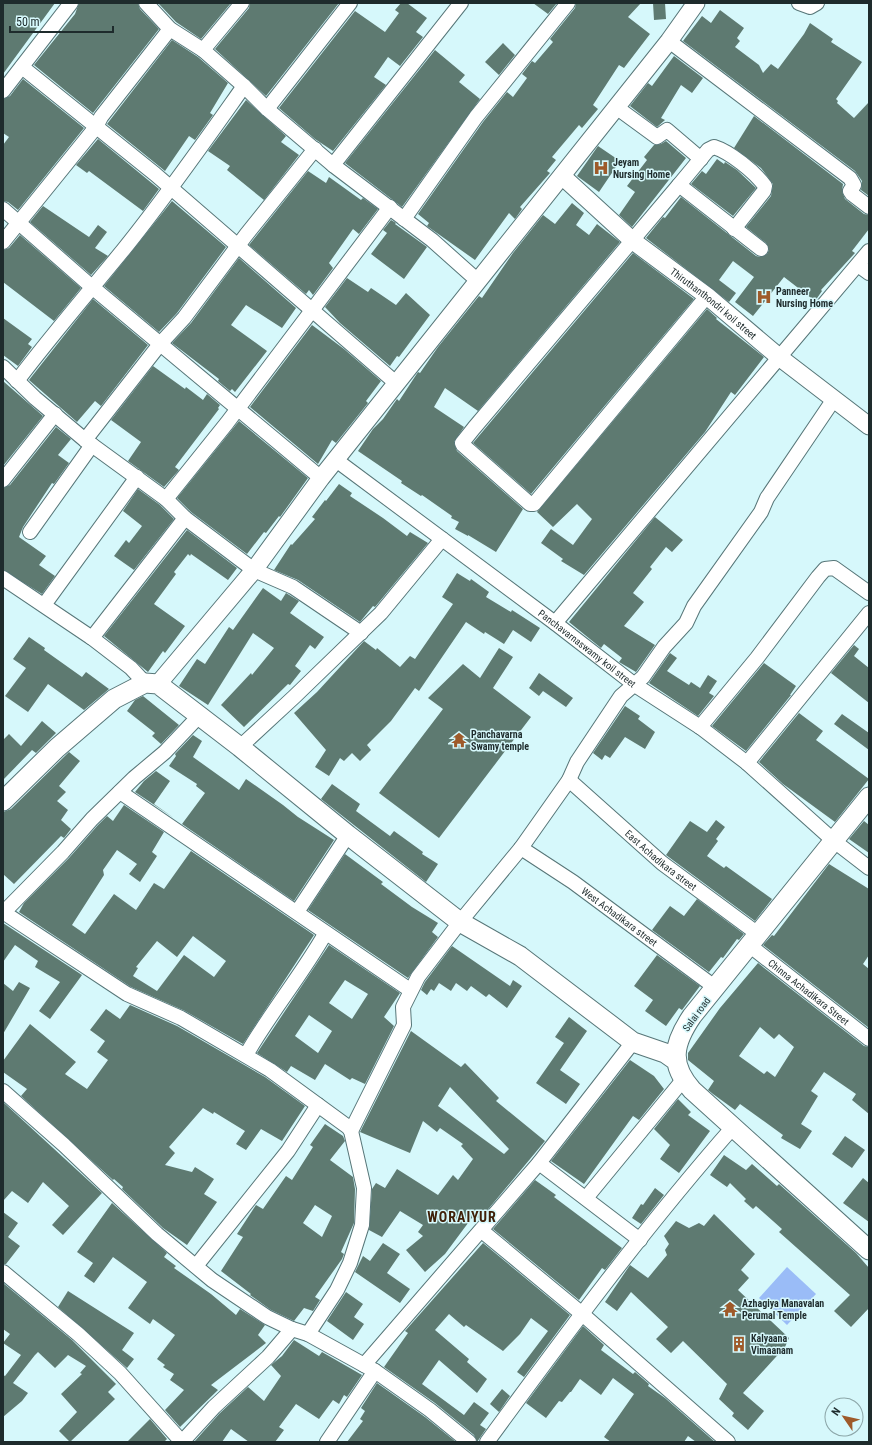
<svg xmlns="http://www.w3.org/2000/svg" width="872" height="1445" viewBox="0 0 872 1445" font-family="'Roboto Condensed',sans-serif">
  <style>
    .water { fill: #9abcf7 }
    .building { fill: #5e7a71; fill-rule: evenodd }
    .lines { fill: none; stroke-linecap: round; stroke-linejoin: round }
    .minor-casing { stroke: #577678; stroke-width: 16 }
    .tertiary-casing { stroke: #577678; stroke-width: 19 }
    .secondary-casing { stroke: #577678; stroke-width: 21 }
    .minor { stroke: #fff; stroke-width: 14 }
    .tertiary { stroke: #fff; stroke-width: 17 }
    .secondary { stroke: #fff; stroke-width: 19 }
    .labels { text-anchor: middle; stroke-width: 3; stroke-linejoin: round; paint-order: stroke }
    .poi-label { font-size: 10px; font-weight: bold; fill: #1e2b2c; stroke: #d6f8fb; text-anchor: start }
    .street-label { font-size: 10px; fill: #1e2b2c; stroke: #d6f8fb }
    .district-label { font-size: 14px; font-weight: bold; letter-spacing: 1px; fill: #402009; stroke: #d6f8fb }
  </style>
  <rect width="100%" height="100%" fill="#d6f8fb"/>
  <!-- water -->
  <path class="water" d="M787,1267L816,1294L787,1325L759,1298Z"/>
  <!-- building -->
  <path class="building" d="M3,3H55L3,74Z
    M79,3H138L140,9L159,29L93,113L34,65L75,14Z
    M158,3H231L201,39L176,22Z
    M250,3H339L266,96L215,49L249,8Z
    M401,3H407L427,18L416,32L423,37L400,66L388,57L374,77L386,85L333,151L315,139L279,108L355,11L385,32L399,13L395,10Z
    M533,3H557L548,14Z
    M576,3H641L628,17L650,34L624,68L619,65L593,105L598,109L582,128L579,125L552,157L556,160L547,171L550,173L520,207L522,209L515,219L509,213L475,260L427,226L429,223L418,214L483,122L507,92L513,97L527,78L522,74L532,61L535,63L553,42L550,39L575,8Z
    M653,3H665L666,19L654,20Z
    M720,10L744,28L737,38L740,41L735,47L759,65L763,73L771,64L778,69L804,34L810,23L833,39L831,42L862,62L836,99L838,101L837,103L854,118L869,102V196L861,190L862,181L855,171L683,41L702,16L711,23Z
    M172,40L198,57L228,83L210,113L213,115L195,140L189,136L165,171L107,124Z
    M503,43L515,55L499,75L485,62Z
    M435,50L465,75L459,82L480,99L402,207L345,163Z
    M674,56L703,78L692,93L681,85L661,118L665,120L657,127L630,106L648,83L652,86Z
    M23,79L84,128L18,210L8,202L3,201V145L9,137L3,133V99L10,96Z
    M246,100L286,136L281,142L299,155L264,200L227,170L230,166L208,151Z
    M754,116L843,184L842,191L845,199L864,214L869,215V229L852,251L855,253L821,290L822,291L815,301L784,277L753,316L735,302L754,277L733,261L719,280L736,293L729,302L646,238L663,217L665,218L681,197L756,256L760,257L767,254L769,250L766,243L746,227L771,196L773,184L761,168L734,148Z
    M98,139L159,189L143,211L89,171L87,173L76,165Z
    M666,141L686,158L632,227L619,215L635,192L627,186L647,160L644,157L654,145L661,144Z
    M598,146L620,161L599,192L577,176Z
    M717,159L724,164L725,162L737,170L756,188L733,216L691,184L702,171L706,174Z
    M308,171L326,183L329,177L361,200L363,198L378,209L359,234L353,229L329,263L333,268L313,295L309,290L306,294L249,245Z
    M172,201L226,247L177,313L159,332L104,286Z
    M572,203L584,213L576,225L589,235L597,224L620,242L478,411L445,388L434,407L464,427L454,442L457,451L523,509L496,552L468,535V536L455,529L459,522L451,518L452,516L422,495L421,496L401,483L402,481L358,451L373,429L383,419L397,399L399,401L418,372L420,373L438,347L479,296L482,298L513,253L543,215L555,224Z
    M43,206L89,237L98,225L107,232L95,248L108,256L91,275L30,222Z
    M391,220L396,223L395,224L427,247L404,279L371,254L387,233L383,230Z
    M20,235L81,288L54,321L3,282V250L9,248Z
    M633,253L694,299L531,494L473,443Z
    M239,258L296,308L282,328L246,305L231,325L267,351L235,392L232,389L230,391L218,381L219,379L172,343L191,323Z
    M347,278L368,292L371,288L396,305L406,293L430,315L399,357L397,356L390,366L340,323L325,307Z
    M93,299L148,345L101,406L95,401L77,422L29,380Z
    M707,309L717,318L716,319L764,357L735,395L731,392L705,432L584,575L561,561L563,559L541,543L551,529L573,545L592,519L577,504L553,527L537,512Z
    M3,318L32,339L28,344L32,347L18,366L3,355Z
    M312,325L344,349L381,381L366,401L368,403L336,443L332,440L318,464L250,407Z
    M153,366L185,389L186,387L203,400L207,394L220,405L218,408L219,409L175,467L179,470L164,487L128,461L141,442L111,420Z
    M3,381L43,416L3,466Z
    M239,421L308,478L280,517L279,516L266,533L264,532L247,554L191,512L177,498Z
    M56,427L71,439L58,455L69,463L54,484L52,483L23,527L19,537L46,556L39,565L55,576L42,594L3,570V488L10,485Z
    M339,484L352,493L350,496L383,518L407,536L410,532L428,543L375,607L373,606L360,622L298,580L274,570L291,544L292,545L315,519L312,517L325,500L326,501Z
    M138,489L160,505L174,519L134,570L114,556L126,540L129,543L142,526L123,511Z
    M655,517L683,540L672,552L666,547L650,567L652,569L633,593L644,602L624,626L655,645L636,672L619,662L622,658L604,644L601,648L569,622Z
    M187,530L237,568L228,580L191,554L190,556L188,554L174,572L176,574L154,604L185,626L165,653L163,651L148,672L104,636Z
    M457,573L470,581L471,579L489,592L486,597L511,612L512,610L540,628L531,642L513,630L504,644L485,632L484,634L466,622L419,691L415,688L391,721L367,745L371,750L360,761L352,753L344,761L340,758L329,776L315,767L326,750L294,713L317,692L364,641L376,650L377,648L400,667L410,656L415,659L453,604L442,597Z
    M263,588L281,601L286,593L299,601L290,613L324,637L315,649L310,645L295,666L301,671L290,685L288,684L244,727L221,705L251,673L252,675L274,648L253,633L208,705L179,686L197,659L205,664L229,627L233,630Z
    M29,637L45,648L44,650L82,677L86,672L109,689L84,710L48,684L28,712L5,696L26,668L13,659Z
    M854,645L859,649L854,656L869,668V703L831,673Z
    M499,648L513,657L493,688L531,717L439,838L379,793L443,709L428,698L463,664L480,678Z
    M670,653L677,658L667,671L689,685L691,682L700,688L708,675L717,681L709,693L714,696L698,716L649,683Z
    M764,663L796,686L790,695H791L746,751L712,726Z
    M539,673L573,698L566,707L543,691L539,696L529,688Z
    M143,696L179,725L161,744L152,736L155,733L127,711L135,700Z
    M625,706L640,716L638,719L655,732L645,749L625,737L610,758L605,755L602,760L593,753Z
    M799,713L823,731L816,740L869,779L835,822L783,784L759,762Z
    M842,714L869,733V750L834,724Z
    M42,721L56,733L36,753L32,750L3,780V740L9,734L21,746Z
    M193,735L202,741L193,757L239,790L246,779L283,805L298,817L334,840L294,901L182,824L205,793L196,786L197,784L169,766L176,756L175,754Z
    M69,752L80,761L59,786L66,792L57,801L68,810L61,820L71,829L64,838L61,836L14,884L3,874V812L11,809Z
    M156,771L170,781L154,804L174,818L135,792L144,781Z
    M332,784L360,804L356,811L390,836L394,831L423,852L422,854L438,864L426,882L321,799Z
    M124,805L164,832L152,852L157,856L140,882L129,874L137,864L117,850L103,870L104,875L72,925L85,934L114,894L136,910L154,883L164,889L191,851L314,935L243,1044L185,1011L131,987L19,912L24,903L69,858L98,825L107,816L113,821ZM193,936L226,961L214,977L184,955L157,991L133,976L138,968L136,967L157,941L177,957Z
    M716,820L725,827L716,839L718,841L707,856L724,868L726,866L772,899L755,921L666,855L690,821L707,832Z
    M864,821L869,825V853L849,839Z
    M345,854L383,882L381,884L412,907L438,923L432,932L438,937L408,978L308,910Z
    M829,864L869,889V955L863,964L869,969V1028L763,945L772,935L774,936Z
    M697,899L744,934L739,940L737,939L723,958L721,957L709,972L652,930L670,906L684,916Z
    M3,923L82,975L50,1019L39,1011L60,982L35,967L38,961L15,945L3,962Z
    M329,945L400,993L384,1017L394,1026L365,1084L352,1078L350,1080L325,1064L315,1080L291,1066L287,1072L257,1053ZM345,980L368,994L352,1019L329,1003ZM309,1015L332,1031L318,1053L295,1036Z
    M452,946L510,986L513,980L522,986L507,1008L489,994L486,997L471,986L467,991L456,983L451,991L439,983L434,991L431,989L427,995L421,990L425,982Z
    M657,955L700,986L682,1010L679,1008L666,1026L645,1011L653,1000L634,986Z
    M758,963L864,1046L869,1047V1114L852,1100L856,1094L824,1072L811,1091L818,1096L801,1124L812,1131L800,1149L781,1138L783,1135L740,1104L735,1110L713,1094L708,1090L714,1081L688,1060V1053L720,1008ZM760,1027L774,1039L779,1034L794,1047L775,1077L767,1071L764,1074L739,1056Z
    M19,982L30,988L3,1034V983L13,991Z
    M130,1005L177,1026L265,1077L305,1106L282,1141L261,1129L246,1150L236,1144L245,1131L214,1112L213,1114L203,1108L169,1147L175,1153L165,1165L192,1172L195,1167L214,1179L204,1194L217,1202L187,1245L163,1228L122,1189L123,1187L114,1179L113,1180L21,1096L27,1089L3,1072V1061L30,1024L76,1062L65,1074L87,1089L108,1060L97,1052L105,1041L90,1030L106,1009L120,1019Z
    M569,1017L587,1031L560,1070L580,1084L566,1104L536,1083L564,1043L555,1037Z
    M411,1031L461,1067L465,1063L499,1098L496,1101L545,1141L480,1219L474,1215L445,1254L425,1272L406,1250L423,1236L418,1232L423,1225L400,1211L382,1237L369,1230L372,1189L376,1183L385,1188L397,1169L438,1195L453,1175L458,1180L473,1159L461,1146L463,1144L440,1128L437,1132L423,1121L410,1153L360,1132ZM450,1087L509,1149L504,1154L438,1106Z
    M630,1060L654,1076L664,1089L639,1120L633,1116L584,1184L551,1161Z
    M678,1099L691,1112L688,1115L710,1131L679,1173L660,1159L670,1145L654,1129Z
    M3,1102L102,1193L63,1235L52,1225L69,1206L43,1182L28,1203L12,1191L3,1201Z
    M325,1124L343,1136L345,1141L330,1160L353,1177L355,1189L354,1223L341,1252L344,1254L342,1259L315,1297L320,1300L313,1311L304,1308L294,1321L271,1310L250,1295L251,1294L221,1271L243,1237L237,1234L254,1208L256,1205L263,1209L286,1176L292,1180L313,1147L310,1145ZM315,1205L332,1216L322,1237L303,1223Z
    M845,1136L865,1150L852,1168L832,1154Z
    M724,1155L746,1170L752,1164L777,1186L779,1184L856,1253L869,1268V1308L851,1327L834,1311L850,1295L779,1232L782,1229L756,1206L753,1209L744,1201L746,1199L730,1183L727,1187L710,1175Z
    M863,1178L869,1183V1222L843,1203Z
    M535,1180L556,1195L554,1197L622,1248L605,1270L602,1268L579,1300L493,1229Z
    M655,1188L664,1195L641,1224L632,1218L641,1204L643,1205Z
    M112,1203L167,1253L164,1257L176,1266L174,1268L211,1294L236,1315L240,1309L265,1325L258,1335L266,1343L211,1385L218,1390L180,1427L165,1410L184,1390L170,1380L174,1374L163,1367L165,1365L157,1359L175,1335L153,1319L150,1324L128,1308L147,1282L113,1257L94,1283L84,1276L93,1263L77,1252Z
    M3,1212L18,1223L8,1237L20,1246L6,1264H3Z
    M714,1214L755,1254L741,1270L749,1278L738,1290L789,1338L785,1347L743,1393L764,1411L748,1430L732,1416L734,1413L719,1399L727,1384L683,1341L671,1353L656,1339L668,1327L631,1292L617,1311L605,1302L630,1265L648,1278L667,1255L665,1250L669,1244L664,1236L676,1221L689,1228L699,1223L704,1226Z
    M383,1243L400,1254L387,1273L410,1289L400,1303L355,1272L363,1256L370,1261Z
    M483,1243L570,1315L524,1377L517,1372L548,1331L531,1318L520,1334L503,1351L466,1325L464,1327L449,1314L435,1330L469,1359L467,1362L487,1379L477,1393L439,1360L422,1384L464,1415L474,1402L489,1413L480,1425L486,1429L477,1442L474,1435L435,1403L384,1367L408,1333L405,1331Z
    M3,1283L72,1340L116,1384L108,1392L115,1399L70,1442L59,1431L77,1412L61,1394L82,1374L80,1373L86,1366L68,1355L55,1368L38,1352L35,1355L13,1383L28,1393L22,1401L3,1417V1375L5,1376L21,1355L3,1343L10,1334L3,1329Z
    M68,1291L134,1333L122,1350L134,1359L127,1368L58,1307Z
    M346,1292L363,1304L354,1317L364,1324L353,1340L327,1321Z
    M583,1326L604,1345L601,1350L633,1374L635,1372L649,1384L648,1386L665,1398L715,1442H696L688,1436L684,1442H611L604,1437L634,1394L613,1378L601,1395L580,1379L571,1392H570L562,1402L559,1401L546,1418L526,1403Z
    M294,1340L319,1356L322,1352L362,1375L347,1397L344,1395L339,1404L333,1400L319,1419L296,1404L279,1427L284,1430L275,1442H249L231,1429L222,1442H194L220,1413L248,1387L264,1401L281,1376L271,1365L282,1356Z
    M377,1383L425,1417L456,1442H347L363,1421L360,1419L365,1411L361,1408Z
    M502,1389L510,1396L499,1412L490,1404Z
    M150,1419L167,1439L164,1442H127Z"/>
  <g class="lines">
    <defs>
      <g id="minor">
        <path d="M146,3L170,29L203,50L244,86L267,109L333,165L432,240L478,281"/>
        <path d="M799,3L810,7L817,3"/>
        <path d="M669,41L850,178L854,185L850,191L852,194L869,207"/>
        <path d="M203,50L242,3"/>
        <path d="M22,67L155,174L396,383"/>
        <path d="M3,91L71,3"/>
        <path d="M616,107L657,137L667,130L701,159"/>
        <path d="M267,109L350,3"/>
        <path d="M333,165L461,3"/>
        <path d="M679,185L708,150L714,147C730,152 755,172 765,186L764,191L734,229"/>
        <path d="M3,209L92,287L321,478"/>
        <path d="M404,219L476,117L568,3"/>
        <path d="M3,242L96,127L101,117L170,29"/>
        <path d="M858,265L869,273"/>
        <path d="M707,296L534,504H530L463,445L462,443L474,428L679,185L761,249"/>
        <path d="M3,367L35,398L85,440L166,499L185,518L254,570L293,587L361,633"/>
        <path d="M17,381C51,336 88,293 124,249C166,197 205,141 244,86"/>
        <path d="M85,440L160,344L184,318L246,235L315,149"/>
        <path id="s1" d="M336,460L555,623L635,685L700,727L747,763L834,841L869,868"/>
        <path d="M3,480L55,414"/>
        <path d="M166,499L227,423L390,207"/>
        <path d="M30,532L92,445"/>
        <path d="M3,578L92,638L131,668L145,683"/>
        <path d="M44,605L137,477"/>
        <path d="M555,623L869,251"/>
        <path d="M92,638L185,518"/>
        <path d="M700,727L757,658L818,577L825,569L834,568L869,593"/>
        <path d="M240,747L294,697L381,613L442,539"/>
        <path d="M747,763L869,613"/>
        <path id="s2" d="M569,780L662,863L758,934"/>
        <path d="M120,792L410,990"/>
        <path id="s3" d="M521,848L573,882L716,988"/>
        <path d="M3,912L127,994L181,1018L270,1070L348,1127L351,1131L364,1188L362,1225L350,1263L337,1290L308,1334"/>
        <path d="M297,912L348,835"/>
        <path d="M3,913L63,852L92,819L134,778L165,752L200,715"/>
        <path id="s4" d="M749,945L869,1039"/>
        <path d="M246,1055C270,1013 301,976 325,934"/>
        <path d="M3,1091L64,1145L157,1234L212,1280L267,1317L292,1329L308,1334L375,1371L430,1410L469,1442"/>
        <path d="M351,1131L404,1025L403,1007L418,977L460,922L521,848L569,780L577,762L621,696L643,677L664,647L686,623L694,606L761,512L767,498L834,399"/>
        <path d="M539,1163L640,1240"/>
        <path d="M586,1198L683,1080"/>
        <path d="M482,1231L581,1313L728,1442"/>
        <path d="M196,1266L288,1151L318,1105"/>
        <path d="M3,1272L78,1334L120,1373L182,1442"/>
        <path d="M364,1365L539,1163L633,1042"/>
        <path d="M182,1442L214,1407L268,1357L292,1329"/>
        <path d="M327,1442L375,1371"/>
        <path d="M487,1442C566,1334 645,1227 734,1126"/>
      </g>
      <g id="tertiary">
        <path id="s5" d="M562,176L633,241L707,296L779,357L869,426"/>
        <path d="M158,684L254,570L321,478L669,41L696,3"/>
      </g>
      <path id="secondary" d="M869,797L692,1016C673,1044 669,1064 692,1090L869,1250
        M3,801L57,748L114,699L145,683L158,684L240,747L348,835L460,922L520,956L633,1042L665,1053L675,1060"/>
    </defs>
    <!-- minor casing -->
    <use href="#minor" class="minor-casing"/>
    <!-- tertiary casing -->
    <use href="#tertiary" class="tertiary-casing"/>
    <!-- secondary casing -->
    <use href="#secondary" class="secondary-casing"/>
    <!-- minor -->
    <use href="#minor" class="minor"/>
    <!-- tertiary -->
    <use href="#tertiary" class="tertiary"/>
    <!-- secondary -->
    <use href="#secondary" class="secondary"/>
  </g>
  <!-- icons -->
  <defs>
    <symbol id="hospital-bare" viewBox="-9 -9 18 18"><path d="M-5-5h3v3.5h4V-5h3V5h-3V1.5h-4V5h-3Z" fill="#9e5a2a" stroke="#d6f8fb" stroke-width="2.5" paint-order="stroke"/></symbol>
    <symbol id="temple-bare" viewBox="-9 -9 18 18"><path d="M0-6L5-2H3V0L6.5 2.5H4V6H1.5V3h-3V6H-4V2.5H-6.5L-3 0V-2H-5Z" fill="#9e5a2a" stroke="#d6f8fb" stroke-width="2.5" paint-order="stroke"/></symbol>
    <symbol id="building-bare" viewBox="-9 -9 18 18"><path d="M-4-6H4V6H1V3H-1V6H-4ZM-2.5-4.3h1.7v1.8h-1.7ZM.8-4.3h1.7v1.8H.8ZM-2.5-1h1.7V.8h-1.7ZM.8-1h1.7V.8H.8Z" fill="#9e5a2a" stroke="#d6f8fb" stroke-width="2.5" paint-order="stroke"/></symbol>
  </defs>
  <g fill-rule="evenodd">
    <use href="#hospital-bare" x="590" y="157" width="22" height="22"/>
    <use href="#hospital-bare" x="753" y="286" width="22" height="22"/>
    <use href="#temple-bare" x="448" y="729" width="22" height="22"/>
    <use href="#temple-bare" x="719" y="1298" width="22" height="22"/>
    <use href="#building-bare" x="728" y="1333" width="22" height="22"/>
  </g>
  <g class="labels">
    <!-- poi labels -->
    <g class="poi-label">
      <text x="613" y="166">Jeyam<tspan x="613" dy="12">Nursing Home</tspan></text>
      <text x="776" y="295">Panneer<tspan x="776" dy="12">Nursing Home</tspan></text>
      <text x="471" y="738">Panchavarna<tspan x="471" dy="12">Swamy temple</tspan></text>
      <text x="742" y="1307">Azhagiya Manavalan<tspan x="742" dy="12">Perumal Temple</tspan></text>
      <text x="751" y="1342">Kalyaana<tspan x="751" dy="12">Vimaanam</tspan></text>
    </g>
    <!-- street labels -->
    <g class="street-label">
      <text dy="4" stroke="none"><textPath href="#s5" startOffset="198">Thiruthanthondri koil street</textPath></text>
      <text dy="4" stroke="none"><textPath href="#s1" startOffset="314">Panchavarnaswamy koil street</textPath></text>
      <text dy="4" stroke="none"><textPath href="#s2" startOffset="122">East Achadikara street</textPath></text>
      <text dy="4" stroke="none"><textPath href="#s3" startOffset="120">West Achadikara street</textPath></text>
      <text dy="4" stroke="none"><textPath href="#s4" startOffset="76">Chinna Achadikara Street</textPath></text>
      <text transform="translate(696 1014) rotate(-54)" y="4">Salai road</text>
    </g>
    <!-- district labels -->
    <g class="district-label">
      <text x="462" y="1222">WORAIYUR</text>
    </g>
  </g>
  <!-- border -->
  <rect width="872" height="1445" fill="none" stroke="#1e2b2c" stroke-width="8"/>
  <!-- north arrow -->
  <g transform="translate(844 1417) rotate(304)"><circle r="19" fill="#d6f8fb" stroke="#8ca6a8"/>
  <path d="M0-3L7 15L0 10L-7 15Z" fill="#9e5a2a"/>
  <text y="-6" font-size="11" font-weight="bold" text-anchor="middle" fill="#1e2b2c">N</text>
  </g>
  <!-- scale -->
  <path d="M10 26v6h103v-6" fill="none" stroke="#1e2b2c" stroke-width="2"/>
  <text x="16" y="26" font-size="12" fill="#1e2b2c" stroke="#d6f8fb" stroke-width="3" paint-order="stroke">50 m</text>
</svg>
